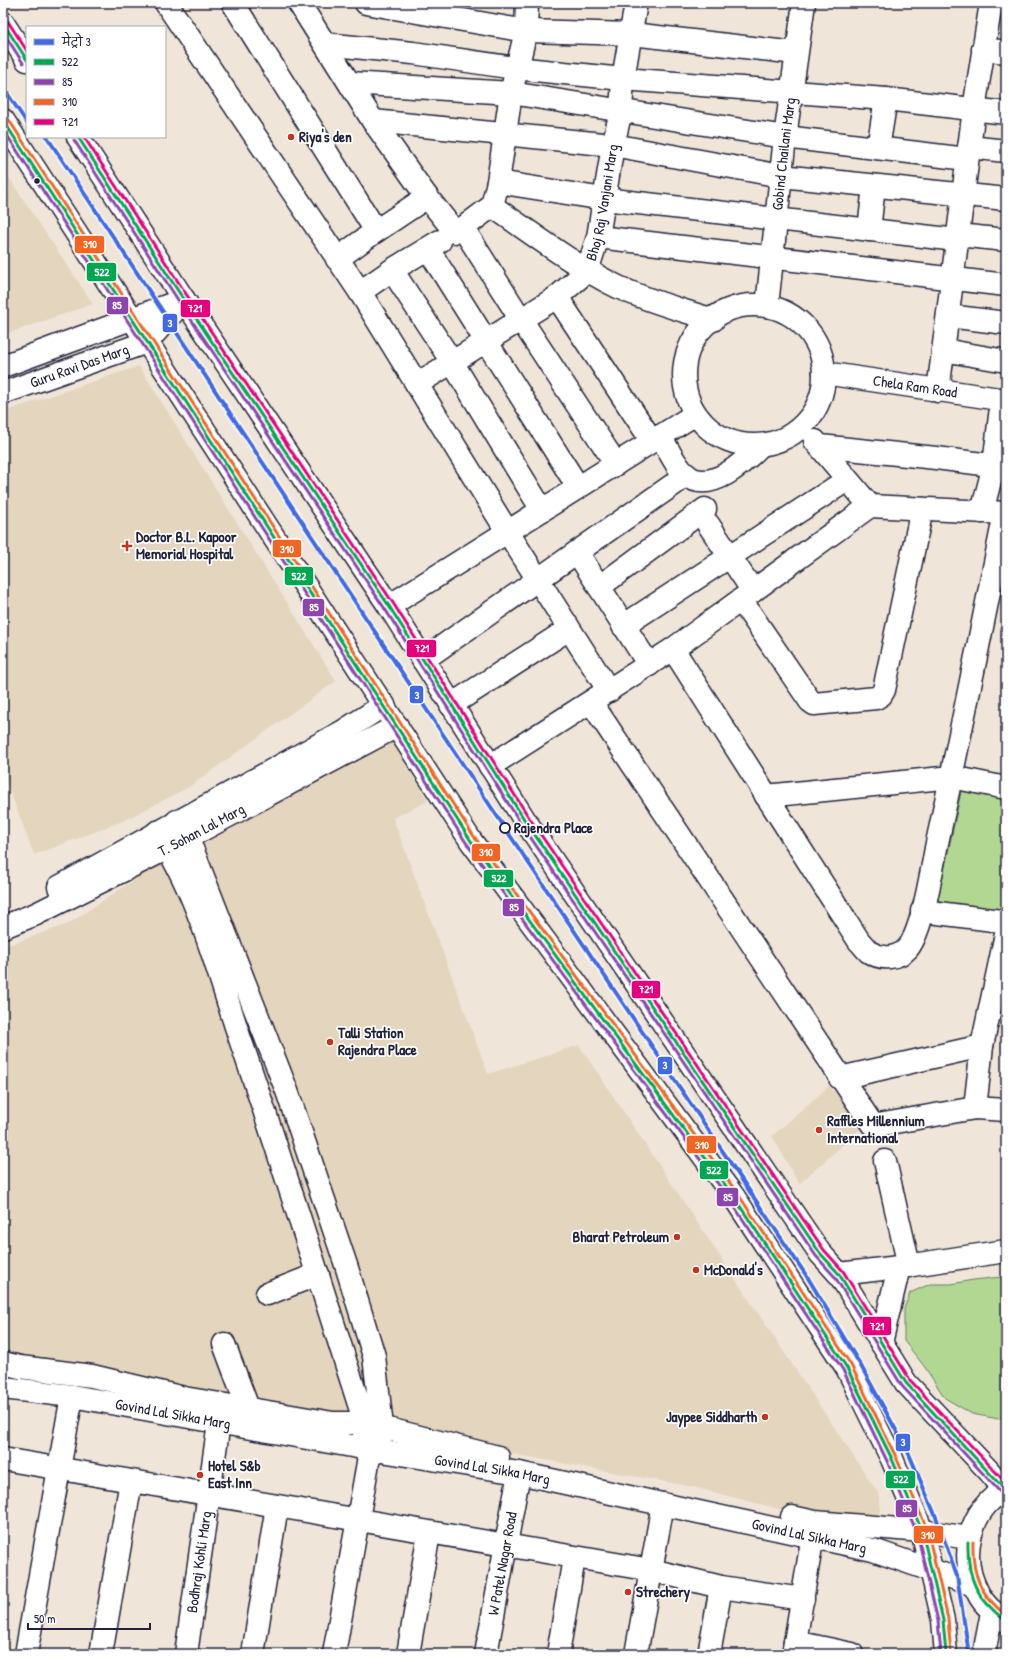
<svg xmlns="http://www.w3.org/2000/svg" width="1009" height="1657" viewBox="0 0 1009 1657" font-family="'Patrick Hand','Playpen Sans Deva',sans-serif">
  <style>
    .built { fill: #e4d5be }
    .green { fill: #b1d792; stroke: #6a7c66 }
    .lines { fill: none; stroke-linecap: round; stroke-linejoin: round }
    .minor-casing { stroke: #22223b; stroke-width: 25 }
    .major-casing { stroke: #22223b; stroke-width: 25 }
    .minor { stroke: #fff; stroke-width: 22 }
    .major { stroke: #fff; stroke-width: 22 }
    .bus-1-casing { stroke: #fff; stroke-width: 6 }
    .bus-2-casing { stroke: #fff; stroke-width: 6 }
    .bus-3-casing { stroke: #fff; stroke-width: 6 }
    .bus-4-casing { stroke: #fff; stroke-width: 6 }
    .bus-1 { stroke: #00a651; stroke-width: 3 }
    .bus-2 { stroke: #8e44ad; stroke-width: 3 }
    .bus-3 { stroke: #f26522; stroke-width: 3 }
    .bus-4 { stroke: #e5007d; stroke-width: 3 }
    .metro-1-casing { stroke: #fff; stroke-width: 7 }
    .metro-1 { stroke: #4169e1; stroke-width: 4 }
    .poi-dot { fill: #c8321e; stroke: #fff; stroke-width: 1.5 }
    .bus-dot { fill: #22223b; stroke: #fff; stroke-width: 1.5 }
    .stop-dot { fill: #fff; stroke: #22223b; stroke-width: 2 }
    .labels { text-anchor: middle; stroke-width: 3.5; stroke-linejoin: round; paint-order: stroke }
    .poi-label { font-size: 15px; font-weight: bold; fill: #22223b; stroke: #fff; text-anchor: start }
    .street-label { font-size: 15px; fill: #22223b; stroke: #fff }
    .stop-label { font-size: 15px; font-weight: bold; fill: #22223b; stroke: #fff; text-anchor: start }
    .line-badge { stroke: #fff; stroke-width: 1.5 }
    .badge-label { font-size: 11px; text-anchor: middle; font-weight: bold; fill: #fff }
  </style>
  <rect width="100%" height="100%" fill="#efe6d9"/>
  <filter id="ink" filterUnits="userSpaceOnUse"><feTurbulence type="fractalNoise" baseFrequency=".025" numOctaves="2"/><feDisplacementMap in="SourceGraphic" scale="8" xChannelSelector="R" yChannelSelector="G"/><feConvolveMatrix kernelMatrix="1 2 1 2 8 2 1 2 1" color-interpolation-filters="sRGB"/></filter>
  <g filter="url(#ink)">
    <!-- built -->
    <path class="built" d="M3,169L93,304L3,335Z
      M139,366L336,681L189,787L123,821L34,855L3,772V412Z
      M378,717L428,801L393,818L488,1074L579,1045L878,1493L881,1510L872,1533L694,1487L3,1361V947L68,924Z
      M829,1086L865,1125L799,1184L772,1136Z"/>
    <!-- green -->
    <path class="green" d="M962,788L1006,798V918L937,903Z
      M1002,1277L1006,1278V1414L999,1419L972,1414L945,1398L924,1366L904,1341V1309L910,1293L930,1284H951L973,1280Z"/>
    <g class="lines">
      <defs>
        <g id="minor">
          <path d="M166,3L360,292L507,531L609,691"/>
          <path d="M233,3L376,231L337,259"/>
          <path d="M299,3L373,121L427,197L455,232"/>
          <path d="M366,3L526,31L632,34L796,53"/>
          <path d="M527,3L526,31L511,93L498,182L492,206L463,228L520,318L616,464"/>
          <path d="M325,44L413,53L515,68L623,79L886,99L1006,113"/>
          <path d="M983,49L1006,52"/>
          <path d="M350,83L511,93L785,137L967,159"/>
          <path d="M373,121L613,145L781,176L1006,199"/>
          <path d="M969,147L1006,151"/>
          <path d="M878,148L886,99"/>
          <path d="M498,182L604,199L957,240"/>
          <path d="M492,206C533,234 573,265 618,287C648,301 682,310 713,320"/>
          <path d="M869,230L874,186"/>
          <path d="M376,231L427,197"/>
          <path d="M958,235L1006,240"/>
          <path d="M598,237L1006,285"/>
          <path d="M428,249L578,487"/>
          <path d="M392,270L452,362L542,510"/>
          <path d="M360,292L392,270L440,241"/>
          <path d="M557,297L652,441"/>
          <circle cx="754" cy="375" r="70"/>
          <path id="s1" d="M767,306L785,137L804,3"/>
          <path d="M948,316L1006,323"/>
          <path d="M943,350L1006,361"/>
          <path d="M3,366L180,301"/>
          <path id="s2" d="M824,373L1006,400"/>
          <path id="s3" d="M417,384L557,297L587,271L598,237L613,145L621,111L623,79L636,3"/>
          <path d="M938,391L974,109L991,3"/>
          <path id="s4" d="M3,393L147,342L184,300"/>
          <path d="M660,436C668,448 675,466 686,475C711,495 745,461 761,445"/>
          <path d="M815,441L870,506"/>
          <path d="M820,446L936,458L1006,467"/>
          <path d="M982,512L994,465L1002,399"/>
          <path d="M708,524L753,591"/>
          <path d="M577,552L649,665"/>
          <path d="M599,587L705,509"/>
          <path d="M741,600L810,701L814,704L876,698L881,695L884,690L922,509"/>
          <path d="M389,606L694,415"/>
          <path d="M623,626L847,480"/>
          <path d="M673,649L859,941C862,944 866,949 869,952C882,960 898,959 908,948C923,929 932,868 937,843C961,733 983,623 1005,513"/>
          <path d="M423,660L687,475"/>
          <path d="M591,702L872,1124L878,1125L975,1108L1006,1110"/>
          <path d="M451,705L569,629"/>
          <path d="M490,766L673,649L870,506L1006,513"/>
          <path d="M766,796L952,777L1006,788"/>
          <path d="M157,832C198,892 217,970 240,1039C284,1166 324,1295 365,1423L363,1448L369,1457L378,1450L382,1427L374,1356L346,1265L287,1091L193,851L177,821"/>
          <path d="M59,887L342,732L384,705"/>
          <path d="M922,911L1001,921L1006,926"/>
          <path id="s5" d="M3,927L36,914L168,848L397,726"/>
          <path d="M840,1078L982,1046"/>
          <path d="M975,1108L982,1046L1006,934"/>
          <path d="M885,1161L909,1266"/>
          <path d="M267,1294L318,1274"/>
          <path d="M224,1344L248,1408"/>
          <path d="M3,1363L20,1367L92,1376L184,1398L333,1423H365L498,1457"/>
          <path id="s6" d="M3,1388L72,1396L363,1448L519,1473L873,1550L974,1585"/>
          <path d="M3,1459L651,1570L721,1587L803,1599"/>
          <path d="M792,1517L815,1522L922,1531L969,1538"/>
          <path d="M795,1642L852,1654"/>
          <path d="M26,1654L72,1396"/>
          <path d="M101,1654L131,1481"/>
          <path id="s7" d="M186,1654L219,1423"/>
          <path d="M253,1654L277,1506"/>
          <path d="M334,1654L369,1457"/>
          <path d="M408,1654L429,1533"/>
          <path id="s8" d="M486,1654L519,1473"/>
          <path d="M558,1654L574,1558"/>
          <path d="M636,1654L663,1504"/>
          <path d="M709,1654L721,1587"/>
          <path d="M793,1654L815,1523"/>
        </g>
        <path id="major" d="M3,23L27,60
          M3,120L471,841L734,1197L847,1368L892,1459L922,1531L943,1620L946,1654
          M78,137L184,300L389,606L524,819L820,1253L839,1274L906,1383L988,1470L1005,1490
          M839,1274L899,1267L1006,1251
          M881,1343L899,1267
          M1006,1489C969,1509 958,1557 978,1593C984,1606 995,1613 1006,1621
          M984,1654L992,1612"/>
      </defs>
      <!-- minor casing -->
      <use href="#minor" class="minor-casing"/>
      <!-- major casing -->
      <use href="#major" class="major-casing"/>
      <!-- minor -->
      <use href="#minor" class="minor"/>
      <!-- major -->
      <use href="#major" class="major"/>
      <defs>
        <path id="bus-1" d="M3,23L27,60
          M3,120L471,841L734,1197L847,1368L892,1459L922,1531L943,1620L946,1654
          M78,137L184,300L389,606L524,819L820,1253L839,1274L906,1383L1005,1490
          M968,1542C967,1579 977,1599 1006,1621"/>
        <path id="bus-2" d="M3,32L23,63
          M3,129L467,844L730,1200L843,1370L887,1461L917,1533L938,1621L941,1654
          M74,140L180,303L385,609L520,822L816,1256L835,1277L902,1386L1001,1493"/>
        <path id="bus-3" d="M7,117L475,838L738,1194L851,1365L896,1457L927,1529L948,1619L951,1654
          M973,1542C972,1575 980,1595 1006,1615"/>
        <path id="bus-4" d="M7,20L27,51
          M84,137L188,297L393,603L528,816L824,1250L843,1271L910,1380L1006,1483"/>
      </defs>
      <!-- bus-1 casing -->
      <use href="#bus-1" class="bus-1-casing"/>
      <!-- bus-2 casing -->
      <use href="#bus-2" class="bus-2-casing"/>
      <!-- bus-3 casing -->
      <use href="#bus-3" class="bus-3-casing"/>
      <!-- bus-4 casing -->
      <use href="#bus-4" class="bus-4-casing"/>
      <!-- bus-1 -->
      <use href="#bus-1" class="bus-1"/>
      <!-- bus-2 -->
      <use href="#bus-2" class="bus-2"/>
      <!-- bus-3 -->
      <use href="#bus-3" class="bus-3"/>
      <!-- bus-4 -->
      <use href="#bus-4" class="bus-4"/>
      <defs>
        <path id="metro-1" d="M3,87L27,123
          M47,137L505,828L808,1278L861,1366L909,1454L936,1517L957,1576L969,1654"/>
      </defs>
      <!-- metro-1 casing -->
      <use href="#metro-1" class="metro-1-casing"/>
      <!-- metro-1 -->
      <use href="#metro-1" class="metro-1"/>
    </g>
  </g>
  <!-- markers -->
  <g class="poi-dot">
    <circle cx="291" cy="137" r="4"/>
    <path d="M125 540h4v4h4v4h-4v4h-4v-4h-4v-4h4z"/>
    <circle cx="330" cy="1042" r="4"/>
    <circle cx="819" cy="1130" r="4"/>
    <circle cx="677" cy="1237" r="4"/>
    <circle cx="696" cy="1270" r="4"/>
    <circle cx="765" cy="1417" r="4"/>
    <circle cx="200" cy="1475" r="4"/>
    <circle cx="628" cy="1592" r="4"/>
  </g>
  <circle class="bus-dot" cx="37" cy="181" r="3.5"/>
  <circle class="stop-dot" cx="505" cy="828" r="5"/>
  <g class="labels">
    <!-- poi labels -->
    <g class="poi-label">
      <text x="299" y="142">Riya's den</text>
      <text x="136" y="542">Doctor B.L. Kapoor<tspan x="136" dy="17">Memorial Hospital</tspan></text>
      <text x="338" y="1038">Talli Station<tspan x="338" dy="17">Rajendra Place</tspan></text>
      <text x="827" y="1126">Raffles Millennium<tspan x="827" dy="17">International</tspan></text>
      <text x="669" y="1242" text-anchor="end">Bharat Petroleum</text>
      <text x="704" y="1275">McDonald's</text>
      <text x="757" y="1422" text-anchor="end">Jaypee Siddharth</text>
      <text x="208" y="1471">Hotel S&amp;b<tspan x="208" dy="17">East Inn</tspan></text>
      <text x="636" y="1597">Strechery</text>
    </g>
    <!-- street labels -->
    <g class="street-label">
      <text dy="5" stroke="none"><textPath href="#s1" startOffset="153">Gobind Chailani Marg</textPath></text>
      <text dy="5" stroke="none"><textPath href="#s3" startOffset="275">Bhoj Raj Vanjani Marg</textPath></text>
      <text dy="5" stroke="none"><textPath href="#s4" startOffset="81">Guru Ravi Das Marg</textPath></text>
      <text dy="5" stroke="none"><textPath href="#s2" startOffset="92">Chela Ram Road</textPath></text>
      <text dy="5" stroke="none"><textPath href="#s5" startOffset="221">T. Sohan Lal Marg</textPath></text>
      <text dy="5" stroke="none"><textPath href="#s6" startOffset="172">Govind Lal Sikka Marg</textPath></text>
      <text dy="5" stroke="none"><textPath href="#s6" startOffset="496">Govind Lal Sikka Marg</textPath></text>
      <text dy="5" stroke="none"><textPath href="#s6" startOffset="820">Govind Lal Sikka Marg</textPath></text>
      <text dy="5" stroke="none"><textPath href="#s7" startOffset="93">Bodhraj Kohli Marg</textPath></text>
      <text dy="5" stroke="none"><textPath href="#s8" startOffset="92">W Patel Nagar Road</textPath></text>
    </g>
    <!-- stop labels -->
    <g class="stop-label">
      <text x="514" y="833">Rajendra Place</text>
    </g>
  </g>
  <g class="line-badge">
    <rect x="74" y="235" width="31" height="19" rx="4" fill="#f26522"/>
    <rect x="86" y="262" width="31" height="20" rx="4" fill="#00a651"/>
    <rect x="106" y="296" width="23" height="19" rx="4" fill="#8e44ad"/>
    <rect x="180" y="299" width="31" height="19" rx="4" fill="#e5007d"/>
    <rect x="162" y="313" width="16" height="20" rx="4" fill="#4169e1"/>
    <rect x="272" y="539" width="30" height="19" rx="4" fill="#f26522"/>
    <rect x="284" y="566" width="30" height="20" rx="4" fill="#00a651"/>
    <rect x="302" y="598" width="23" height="19" rx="4" fill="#8e44ad"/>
    <rect x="406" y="639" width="31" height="19" rx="4" fill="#e5007d"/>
    <rect x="409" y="685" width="15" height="19" rx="4" fill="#4169e1"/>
    <rect x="471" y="843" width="30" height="19" rx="4" fill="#f26522"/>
    <rect x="483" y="869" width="31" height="19" rx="4" fill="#00a651"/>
    <rect x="502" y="898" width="23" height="19" rx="4" fill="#8e44ad"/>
    <rect x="631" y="980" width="30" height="19" rx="4" fill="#e5007d"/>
    <rect x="657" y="1056" width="16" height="19" rx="4" fill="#4169e1"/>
    <rect x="686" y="1135" width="31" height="19" rx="4" fill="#f26522"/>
    <rect x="699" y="1160" width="30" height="20" rx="4" fill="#00a651"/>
    <rect x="716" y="1187" width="23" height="20" rx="4" fill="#8e44ad"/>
    <rect x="862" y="1316" width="30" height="20" rx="4" fill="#e5007d"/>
    <rect x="895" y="1433" width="16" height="19" rx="4" fill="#4169e1"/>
    <rect x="885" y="1470" width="31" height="19" rx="4" fill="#00a651"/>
    <rect x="895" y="1499" width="23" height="19" rx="4" fill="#8e44ad"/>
    <rect x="913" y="1525" width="31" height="19" rx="4" fill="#f26522"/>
  </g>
  <g class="badge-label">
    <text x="90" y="248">310</text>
    <text x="102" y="276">522</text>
    <text x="117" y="309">85</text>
    <text x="195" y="312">721</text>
    <text x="170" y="327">3</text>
    <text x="287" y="553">310</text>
    <text x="299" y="580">522</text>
    <text x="314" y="611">85</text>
    <text x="422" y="652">721</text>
    <text x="417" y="699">3</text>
    <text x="486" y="856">310</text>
    <text x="499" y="882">522</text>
    <text x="514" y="911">85</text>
    <text x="646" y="993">721</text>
    <text x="665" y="1069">3</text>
    <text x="702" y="1149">310</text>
    <text x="714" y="1174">522</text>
    <text x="728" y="1201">85</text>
    <text x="877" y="1330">721</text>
    <text x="903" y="1446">3</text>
    <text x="901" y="1483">522</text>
    <text x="907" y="1512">85</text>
    <text x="928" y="1539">310</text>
  </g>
  <!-- margin -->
  <rect width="1009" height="1657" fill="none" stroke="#fff" stroke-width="16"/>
  <rect x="8" y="8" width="993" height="1641" fill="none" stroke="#22223b" stroke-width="1.5" filter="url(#ink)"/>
  <!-- legend -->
  <rect x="26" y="26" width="140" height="112" fill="#ffffff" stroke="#a7a7b1"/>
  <rect x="34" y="39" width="20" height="6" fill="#4169e1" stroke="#a7a7b1"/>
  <text x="62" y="46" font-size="12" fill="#22223b">मेट्रो 3</text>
  <rect x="34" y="59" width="20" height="6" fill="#00a651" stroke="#a7a7b1"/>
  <text x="62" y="66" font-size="12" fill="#22223b">522</text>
  <rect x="34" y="79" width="20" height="6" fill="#8e44ad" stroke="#a7a7b1"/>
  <text x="62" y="86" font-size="12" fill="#22223b">85</text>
  <rect x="34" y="99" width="20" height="6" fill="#f26522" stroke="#a7a7b1"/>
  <text x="62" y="106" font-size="12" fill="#22223b">310</text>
  <rect x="34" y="119" width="20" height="6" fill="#e5007d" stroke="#a7a7b1"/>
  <text x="62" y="126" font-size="12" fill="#22223b">721</text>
  <!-- scale -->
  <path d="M28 1623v6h122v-6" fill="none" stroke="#22223b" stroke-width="2"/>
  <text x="34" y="1623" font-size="12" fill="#22223b" stroke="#ffffff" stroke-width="3" paint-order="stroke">50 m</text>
</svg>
